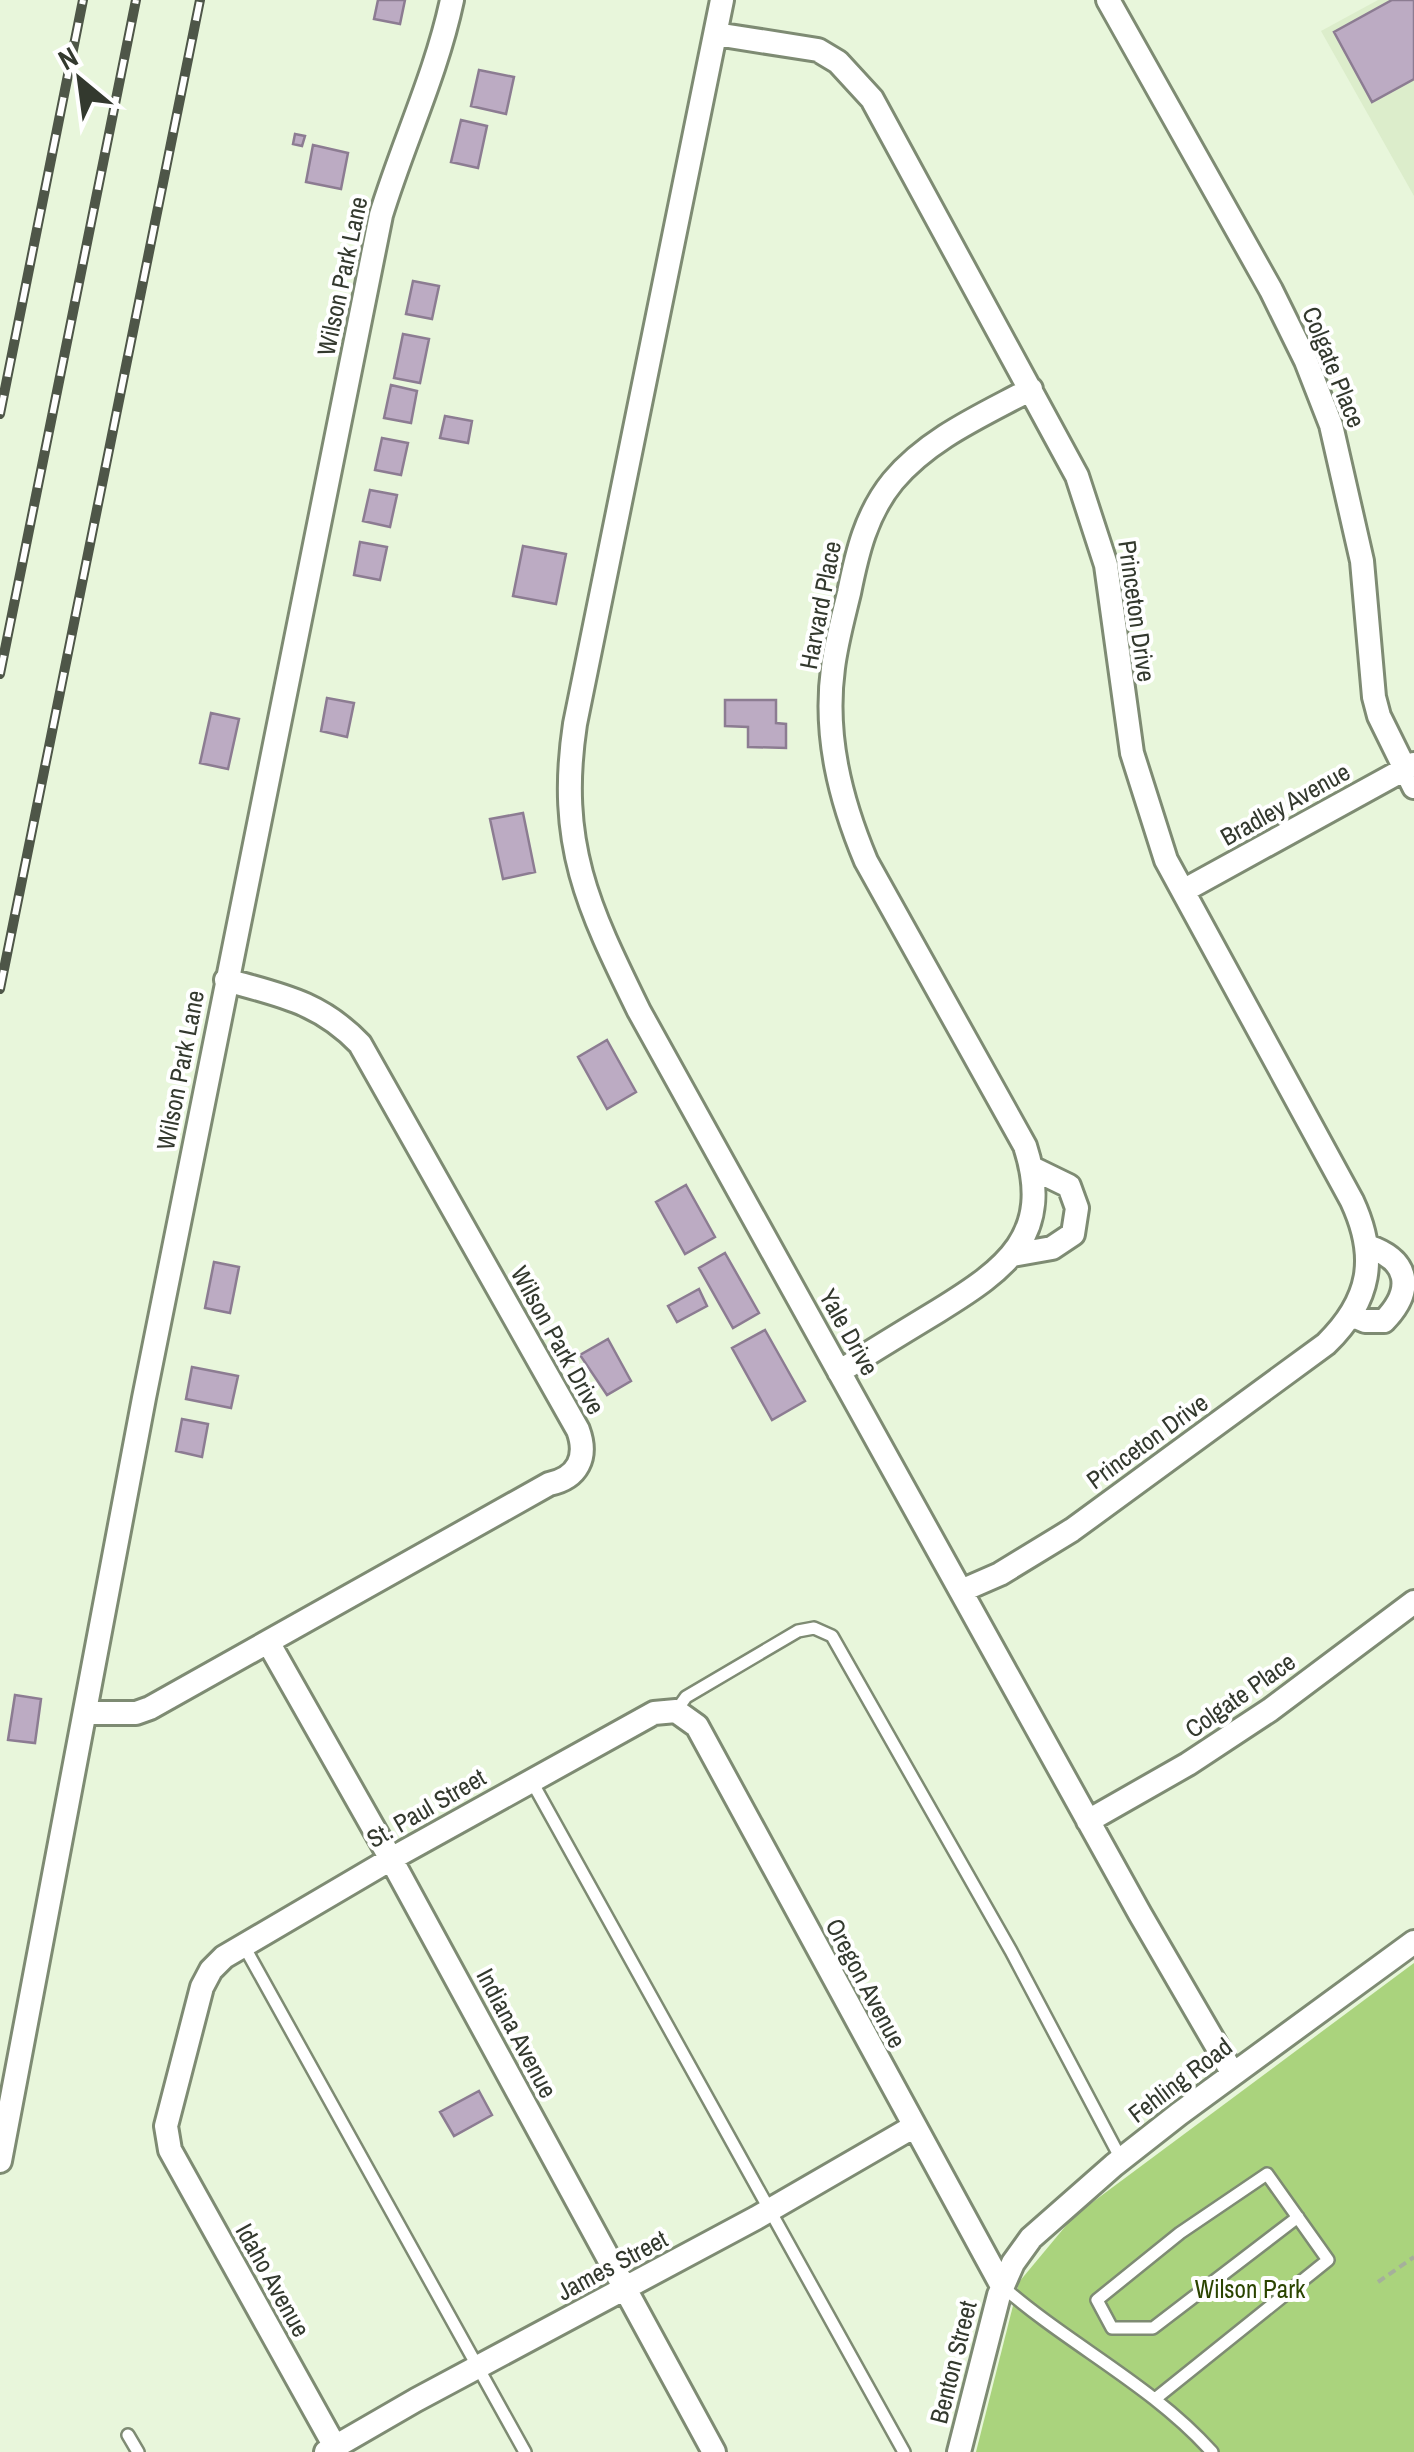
<svg xmlns="http://www.w3.org/2000/svg" width="1414" height="2452" viewBox="0 0 1414 2452" font-family="'Archivo Narrow',sans-serif">
  <style>
    .built { fill: #dcedcb }
    .green { fill: #aad37d }
    .building { fill: #bcabc3; stroke: #8c7c92; stroke-width: 2.5 }
    .lines { fill: none; stroke-linecap: round; stroke-linejoin: round }
    .service-casing { stroke: #7e8b73; stroke-width: 16 }
    .minor-casing { stroke: #7e8b73; stroke-width: 28 }
    .path { stroke: #a5b09b; stroke-width: 4; stroke-dasharray: 8 5; stroke-linecap: butt }
    .service { stroke: #fff; stroke-width: 11 }
    .minor { stroke: #fff; stroke-width: 22 }
    .rail-casing { stroke: #4e5648; stroke-width: 10 }
    .rail { stroke: #fff; stroke-width: 6; stroke-dasharray: 19; stroke-linecap: butt }
    .labels { text-anchor: middle; stroke-width: 8; stroke-linejoin: round; paint-order: stroke }
    .street-label { font-size: 25px; fill: #33392e; stroke: #fff }
    .park-label { font-size: 25px; fill: #2b4400; stroke: #fff }
  </style>
  <rect width="100%" height="100%" fill="#e8f6db"/>
  <!-- built -->
  <path class="built" d="M1378,0H1414V196L1321,31Z"/>
  <!-- green -->
  <path class="green" d="M1414,1963V2452H976L1019,2282L1074,2216Z"/>
  <!-- building -->
  <path class="building" d="M378,0H405L400,24L374,19Z
    M1392,0H1414V79L1372,102L1334,32Z
    M479,70L514,77L506,114L471,106Z
    M461,120L487,126L478,168L451,162Z
    M295,134L305,136L302,146L293,144Z
    M313,145L348,153L341,189L306,182Z
    M413,281L439,286L432,319L406,314Z
    M403,334L429,339L420,383L394,378Z
    M391,385L417,391L411,423L384,418Z
    M445,416L472,421L468,443L440,438Z
    M382,438L408,443L401,475L375,470Z
    M370,490L397,495L390,527L363,521Z
    M360,542L387,547L380,580L354,575Z
    M523,546L566,554L556,604L513,596Z
    M327,698L354,703L347,737L321,731Z
    M725,700H776V723L786,724V748L748,747V727L725,726Z
    M211,713L239,719L228,769L200,763Z
    M523,813L535,872L503,879L490,819Z
    M607,1040L636,1092L607,1109L578,1057Z
    M686,1185L715,1237L685,1254L656,1202Z
    M725,1253L759,1313L733,1328L699,1268Z
    M214,1262L239,1267L230,1313L205,1308Z
    M699,1289L707,1306L677,1322L668,1306Z
    M765,1330L805,1401L772,1420L732,1348Z
    M608,1339L631,1381L607,1395L580,1355Z
    M192,1367L238,1376L231,1408L186,1399Z
    M182,1419L208,1424L202,1457L176,1451Z
    M15,1695L41,1699L35,1743L8,1740Z
    M479,2091L492,2115L454,2136L440,2112Z"/>
  <g class="lines">
    <defs>
      <path id="service" d="M676,1711L686,1697L798,1631L814,1628L832,1636L1011,1951L1121,2159
        M531,1780L904,2452
        M244,1946L525,2452
        M1002,2286C1069,2345 1152,2385 1212,2452
        M1155,2399L1328,2260L1267,2174L1180,2233L1097,2300L1112,2328H1153L1298,2217
        M128,2435L138,2452"/>
      <path id="minor" d="M722,0L575,724C557,844 588,907 639,1011L1140,1914L1233,2074
        M1108,0L1271,290L1306,361L1331,425L1362,561L1374,697L1379,716L1414,787
        M716,34L818,50L838,62L872,99L1077,476L1106,565L1132,753L1166,860L1352,1201C1378,1257 1371,1300 1326,1344L1072,1530L1000,1574L961,1591
        M1183,891L1414,764
        M1012,1255L1052,1248L1073,1234L1077,1208L1069,1186L1032,1168
        M1351,1315L1365,1321H1384C1414,1290 1410,1260 1367,1246
        M839,1372C872,1351 905,1331 938,1311C1006,1269 1054,1235 1025,1146L866,861C840,799 824,735 833,668C836,643 843,618 849,593C857,553 866,514 893,481C929,438 983,415 1031,389
        M268,1642L391,1859L714,2452
        M85,1713H136L150,1708L549,1484C578,1478 588,1457 578,1430L360,1044C320,1002 280,995 226,980
        M1088,1821L1188,1764L1270,1710L1414,1602
        M0,2161L144,1398L381,215C403,143 436,75 452,0
        M326,2452L416,2400L756,2218L913,2127
        M338,2452L170,2150L166,2126L202,1987L211,1970L224,1957L391,1859L654,1713L676,1711L697,1726L1002,2286
        M959,2452L999,2295L1013,2263L1031,2238L1114,2165L1179,2114L1414,1942"/>
    </defs>
    <!-- service casing -->
    <use href="#service" class="service-casing"/>
    <!-- minor casing -->
    <use href="#minor" class="minor-casing"/>
    <!-- path -->
    <path class="path" d="M1378,2282L1414,2257"/>
    <!-- service -->
    <use href="#service" class="service"/>
    <!-- minor -->
    <use href="#minor" class="minor"/>
    <defs>
      <path id="rail" d="M0,414L83,0
        M0,674L136,0
        M0,989L200,0"/>
    </defs>
    <!-- rail casing -->
    <use href="#rail" class="rail-casing"/>
    <!-- rail -->
    <use href="#rail" class="rail"/>
  </g>
  <g class="labels">
    <!-- street labels -->
    <g class="street-label">
      <text transform="translate(342 276) rotate(-78)" y="9">Wilson Park Lane</text>
      <text transform="translate(1334 367) rotate(68)" y="9">Colgate Place</text>
      <text transform="translate(820 605) rotate(-79)" y="9">Harvard Place</text>
      <text transform="translate(1137 611) rotate(82)" y="9">Princeton Drive</text>
      <text transform="translate(1285 804) rotate(-29)" y="9">Bradley Avenue</text>
      <text transform="translate(180 1070) rotate(-79)" y="9">Wilson Park Lane</text>
      <text transform="translate(849 1332) rotate(61)" y="9">Yale Drive</text>
      <text transform="translate(558 1340) rotate(61)" y="9">Wilson Park Drive</text>
      <text transform="translate(1147 1441) rotate(-36)" y="9">Princeton Drive</text>
      <text transform="translate(1240 1695) rotate(-35)" y="9">Colgate Place</text>
      <text transform="translate(426 1808) rotate(-30)" y="9">St. Paul Street</text>
      <text transform="translate(866 1983) rotate(62)" y="9">Oregon Avenue</text>
      <text transform="translate(517 2033) rotate(62)" y="9">Indiana Avenue</text>
      <text transform="translate(1180 2080) rotate(-37)" y="9">Fehling Road</text>
      <text transform="translate(612 2265) rotate(-28)" y="9">James Street</text>
      <text transform="translate(273 2280) rotate(61)" y="9">Idaho Avenue</text>
      <text transform="translate(953 2362) rotate(-76)" y="9">Benton Street</text>
    </g>
    <!-- park labels -->
    <g class="park-label">
      <text x="1250" y="2298">Wilson Park</text>
    </g>
  </g>
  <!-- north arrow -->
  <g transform="translate(80 80) rotate(331)" stroke="#ffffff" stroke-width="8" paint-order="stroke">
  <path d="M0-8L18 38L0 25L-18 38Z" fill="#33392e"/>
  <text y="-15" font-size="28" font-weight="bold" text-anchor="middle" fill="#33392e">N</text>
  </g>
</svg>
